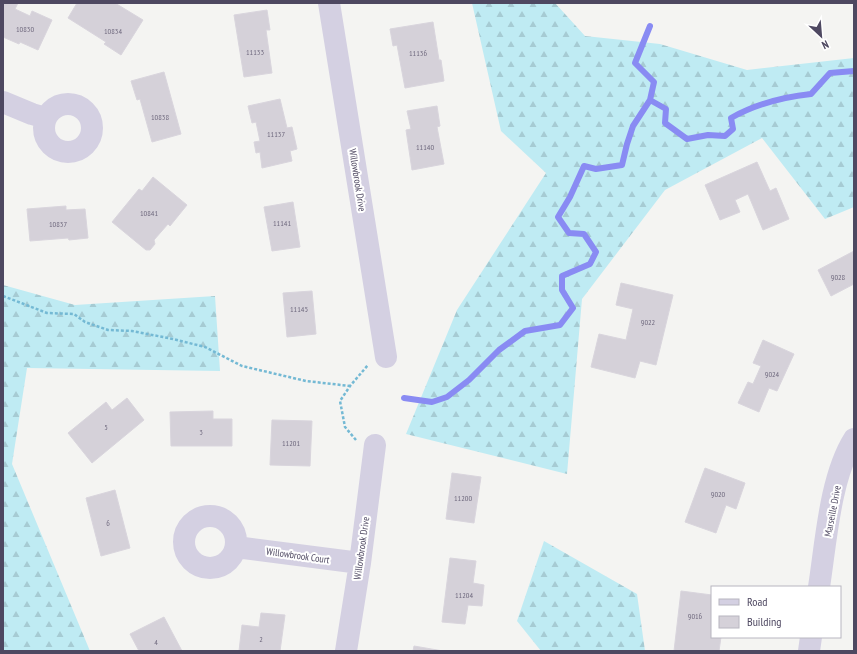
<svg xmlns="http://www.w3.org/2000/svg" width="857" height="654" viewBox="0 0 857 654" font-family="'PT Sans Narrow',sans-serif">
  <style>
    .forest { fill: url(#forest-firs) }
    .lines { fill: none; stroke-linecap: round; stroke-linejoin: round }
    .stream { stroke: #898bf3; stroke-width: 6 }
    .building { fill: #d5d1d9; stroke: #d9d5dd }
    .path { stroke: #74b9d4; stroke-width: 2.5; stroke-dasharray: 3 2; stroke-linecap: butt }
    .minor { stroke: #d4d0e2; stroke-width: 22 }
    .labels { text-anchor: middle; stroke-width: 4; stroke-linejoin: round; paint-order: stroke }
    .number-label { font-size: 8px; fill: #706a7f }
    .street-label { font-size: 10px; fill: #4e4861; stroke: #fff }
  </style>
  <defs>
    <pattern id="forest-firs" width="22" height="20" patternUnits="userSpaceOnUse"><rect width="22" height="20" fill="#bfebf3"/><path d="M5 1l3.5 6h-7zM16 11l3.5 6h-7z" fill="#a6cbd3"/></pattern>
  </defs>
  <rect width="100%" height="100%" fill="#f4f4f2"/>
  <!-- forest -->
  <path class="forest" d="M472,3H555L585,36L660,44L747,70L854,58V207L825,219L762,138L665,190L582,299L567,474L406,434L457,310L546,173L501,131Z
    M3,285L75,305L215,296L220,371L27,368L12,464L90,651H3Z
    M544,541L637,594L645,651H541L517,621Z"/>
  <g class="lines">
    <!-- stream -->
    <path class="stream" d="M650,100L654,82L635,63L650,26
      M404,398L432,402L447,397L469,380L499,350L525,331L560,325L573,308L562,290V276L590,264L596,252L584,234L569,233L558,217L570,197L584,166L596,169L622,165L627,144L633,126L650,100L666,109L665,123L687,139L708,135L725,136L733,129L731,118C756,104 783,97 811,94L830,73L854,71"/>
  </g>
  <!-- building -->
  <path class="building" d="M3,3H18L15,9L30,16L32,11L52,20L38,50L20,42L19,44L3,37Z
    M77,3H115L143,20L121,55L104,44L106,42L68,18Z
    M267,10L270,30H266L272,73L244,77L234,15Z
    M433,22L439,60H441L444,81L405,88L397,45L393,46L390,29Z
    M164,72L181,134L152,142L140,99L137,100L131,81Z
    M280,99L287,128L292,127L297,149L290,151L292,161L262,168L260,152L256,153L254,142L260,141L256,122L252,123L248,106Z
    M437,106L440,126L437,127L444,164L412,170L406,130L411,129L407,111Z
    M757,162L770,191L776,188L789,219L763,230L748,194L735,200L740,212L720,220L705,185Z
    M153,177L187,205L170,226L168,224L154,240L155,244L150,250H146L112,222L139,189L142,191Z
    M293,202L300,247L272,251L264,207Z
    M66,206V210L85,209L88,238L69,240L68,238L30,241L27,209Z
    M854,251V284L831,296L818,270Z
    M621,283L673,295L656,365L640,361L635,378L591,367L599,334L626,340L633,309L616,305Z
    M312,291L316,334L287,337L283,293Z
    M763,340L794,354L777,391L769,388L759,412L738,403L748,382L753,384L761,366L753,363Z
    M127,398L144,420L92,463L68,433L106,402L112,410Z
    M213,411V419H232V446H171L170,412Z
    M272,420L312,421L310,466L270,465Z
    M705,468L745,483L736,509L726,505L716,533L685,522Z
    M452,473L481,477L474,523L446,519Z
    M115,490L130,548L101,556L86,498Z
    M450,558L476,561L473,583L484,585L482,606L468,605L465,624L442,622Z
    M681,591L712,595V637H721L719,651H674Z
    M261,613L285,615L280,651H239L242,625L259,627Z
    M164,617L182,651H139L130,634Z
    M414,646L443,651H413Z"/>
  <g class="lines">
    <!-- path -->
    <path class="path" d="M3,296L47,313L74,314L85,322L108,330L132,331L173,339L205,347L242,366L306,381L350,386
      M356,440L345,427L340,401L350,386L368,365"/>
    <!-- minor -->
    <path class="minor" d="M329,3L386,357
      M3,102L32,114L46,118
      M44 128a24 24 0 1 1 48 0a24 24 0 1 1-48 0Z
      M184 542a26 26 0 1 1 52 0a26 26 0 1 1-52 0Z
      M236,547L360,563
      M819,587C826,542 830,477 854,439
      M346,651L360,563L375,445
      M809,651L811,637"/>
  </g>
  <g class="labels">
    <!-- number labels -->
    <g class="number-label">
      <text x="25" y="32">10830</text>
      <text x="113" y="34">10834</text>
      <text x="255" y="55">11133</text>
      <text x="418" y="56">11136</text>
      <text x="160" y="120">10838</text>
      <text x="276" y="137">11137</text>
      <text x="425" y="150">11140</text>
      <text x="149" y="216">10841</text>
      <text x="282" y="226">11141</text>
      <text x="58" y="227">10837</text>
      <text x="838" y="280">9028</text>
      <text x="299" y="312">11145</text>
      <text x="648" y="325">9022</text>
      <text x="772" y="377">9024</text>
      <text x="106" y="430">5</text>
      <text x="201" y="435">3</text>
      <text x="291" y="446">11201</text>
      <text x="718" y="497">9020</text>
      <text x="463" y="501">11200</text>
      <text x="108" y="526">6</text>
      <text x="464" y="598">11204</text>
      <text x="695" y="619">9016</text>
      <text x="261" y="642">2</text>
      <text x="156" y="645">4</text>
    </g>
    <!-- street labels -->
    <g class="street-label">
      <text transform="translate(358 180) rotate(81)" y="4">Willowbrook Drive</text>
      <text transform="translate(832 511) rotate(-79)" y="4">Marseille Drive</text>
      <text transform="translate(361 548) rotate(-82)" y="4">Willowbrook Drive</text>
      <text transform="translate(298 555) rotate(8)" y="4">Willowbrook Court</text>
    </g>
  </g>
  <!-- border -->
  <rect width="857" height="654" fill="none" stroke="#4e4861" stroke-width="8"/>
  <!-- legend -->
  <rect x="711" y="586" width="130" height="52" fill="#ffffff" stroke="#b8b6c0"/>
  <rect x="719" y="599" width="20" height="6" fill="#d4d0e2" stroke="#b8b6c0"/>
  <text x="747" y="606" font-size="12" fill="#4e4861">Road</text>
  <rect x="719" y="616" width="20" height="12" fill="#d5d1d9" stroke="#b8b6c0"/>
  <text x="747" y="626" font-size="12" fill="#4e4861">Building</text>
  <!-- north arrow -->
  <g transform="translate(821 36) rotate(154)" stroke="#ffffff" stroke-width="3" paint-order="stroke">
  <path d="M0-3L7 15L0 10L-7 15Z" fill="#4e4861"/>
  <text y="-6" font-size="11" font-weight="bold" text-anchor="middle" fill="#4e4861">N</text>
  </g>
</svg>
